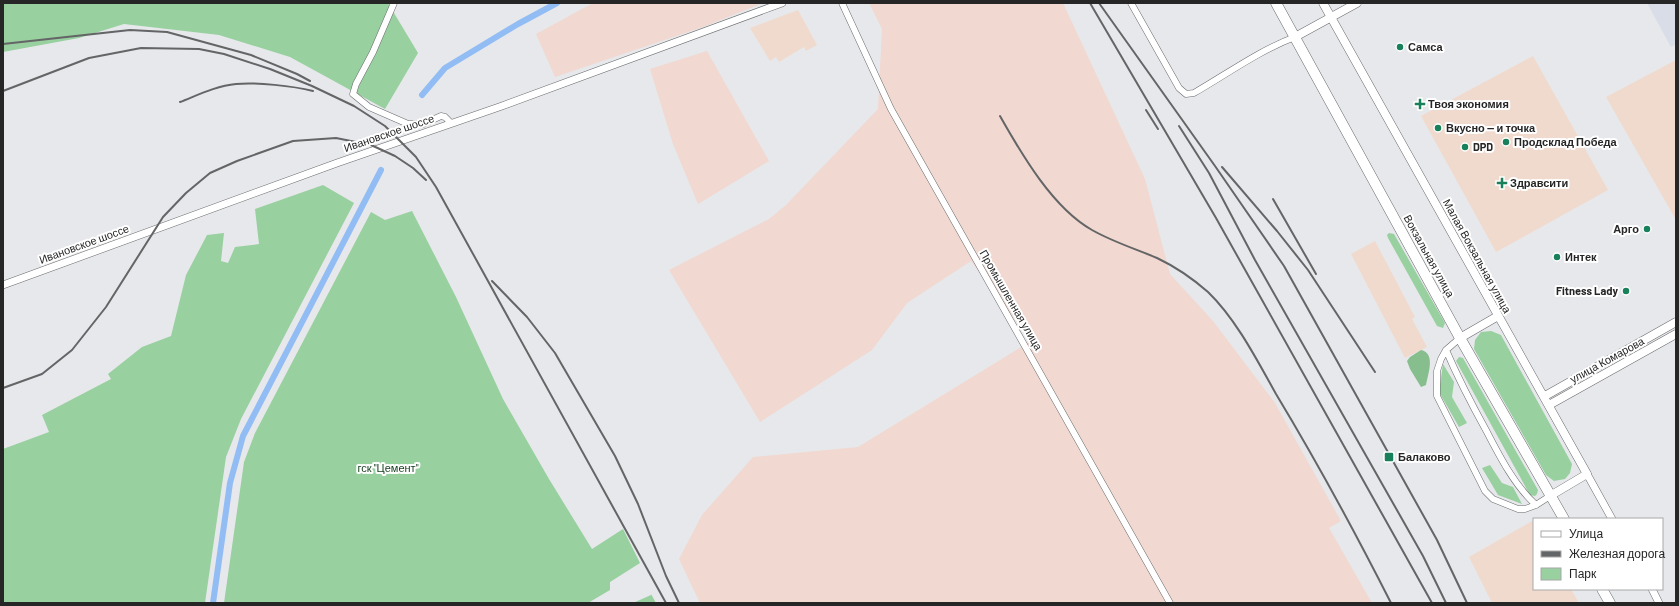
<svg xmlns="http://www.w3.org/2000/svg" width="1679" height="606" viewBox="0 0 1679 606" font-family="Barlow,sans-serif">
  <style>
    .commercial { fill: #f0dacd }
    .industrial { fill: #f1d8d0 }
    .built { fill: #d8dde7 }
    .green { fill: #98d09f }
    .forest { fill: #86be8d }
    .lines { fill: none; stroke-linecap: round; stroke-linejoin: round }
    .canal { stroke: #92bdf4; stroke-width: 6 }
    .minor-casing { stroke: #696b6d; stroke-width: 7 }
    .tertiary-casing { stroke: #696b6d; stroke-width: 8 }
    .secondary-casing { stroke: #696b6d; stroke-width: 9 }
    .trunk-casing { stroke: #696b6d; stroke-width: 11 }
    .minor { stroke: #fff; stroke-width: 6 }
    .tertiary { stroke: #fff; stroke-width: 7 }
    .secondary { stroke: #fff; stroke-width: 8 }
    .trunk { stroke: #fff; stroke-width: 10 }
    .rail { stroke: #646566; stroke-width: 2 }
    .poi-dot { fill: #18815b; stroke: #fff; stroke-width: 1.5 }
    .labels { text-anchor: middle; stroke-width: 4; stroke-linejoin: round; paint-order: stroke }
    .poi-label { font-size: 11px; font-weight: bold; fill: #262627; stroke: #fff; text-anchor: start }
    .street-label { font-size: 11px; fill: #262627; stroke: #fff }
    .park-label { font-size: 11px; fill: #113b1a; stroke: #fff }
  </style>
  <rect width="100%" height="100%" fill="#e7e8eb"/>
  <!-- commercial -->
  <path class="commercial" d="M798,10L817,45L806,51L804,47L779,62L776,57L770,61L750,28Z
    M1533,56L1608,190L1496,252L1421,116Z
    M1676,60V220L1606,97Z
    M1375,241L1415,317L1412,319L1427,347L1405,358L1351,254Z
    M1532,521L1534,526V589H1571L1579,603H1492L1469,557Z"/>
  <!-- industrial -->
  <path class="industrial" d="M593,3H763L703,27L555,77L536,34Z
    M869,3H1063L1145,179L1170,274L1213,321L1275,403L1341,521L1329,528L1372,603H700L679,559L702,515L753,457L858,447L1031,341L971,261L907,303L872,350L760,422L669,270L769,219L786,205L878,109L882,29Z
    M707,51L769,161L698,204L673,144L650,69Z"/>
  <!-- built -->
  <path class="built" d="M1647,3H1676V44L1671,47Z"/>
  <!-- green -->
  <path class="green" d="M3,3H388L418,53L385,109L290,57L219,35L124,24L79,38L3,52Z
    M323,185L354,203L241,419L226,457L205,603H3V449L49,432L42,415L111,379L108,374L142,347L171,336L186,275L207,235L224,233L221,261L228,263L235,247L259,244L255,209Z
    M412,211L456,297L503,399L549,479L592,549L623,529L640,563L610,582V590L588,603H224L244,462L255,433L371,212L385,220Z
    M1389,233L1394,234L1445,323L1443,328L1437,326L1388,238L1387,235Z
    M1491,331L1501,335L1572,464L1570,473L1565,479L1554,481L1546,475L1474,349L1475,340L1481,332Z
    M1459,357L1463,358L1538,490L1537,494L1535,496L1530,495L1456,361Z
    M1443,364L1454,382L1452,397L1467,423L1459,427L1439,392Z
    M1490,465L1502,483L1513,487L1522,504L1498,495L1482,468Z
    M651,594L656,603H633L651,595Z"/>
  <!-- forest -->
  <path class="forest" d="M1421,350C1436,353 1428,374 1426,385L1421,387L1410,369L1407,361L1410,357Z"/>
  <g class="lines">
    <!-- canal -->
    <path class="canal" d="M422,95L445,68L518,24L557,3
      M213,603L230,483L243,436L381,170"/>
    <defs>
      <path id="minor" d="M394,3L373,52L356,84L353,94L369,107L408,124H423L441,116L445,117L451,123
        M842,3L891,109L1170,603
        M1131,3L1179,88L1186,94L1194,93C1227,74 1260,50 1295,37
        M1460,338L1446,350L1441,359L1437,371V396L1485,491L1493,499L1518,509H1525L1536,505L1550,496
        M1446,350C1458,378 1472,405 1487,432C1500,457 1515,486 1536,505"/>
      <path id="tertiary" d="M3,285L337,163L502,106L782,3
        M1587,474L1612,519
        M1652,589L1659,603"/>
      <path id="secondary" d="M1323,3L1587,474L1550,496
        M1295,37L1357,3
        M1460,338L1498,316
        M1545,396L1676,322
        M1549,405L1676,334"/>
      <path id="trunk" d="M1276,3L1460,338L1564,519
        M1602,589L1610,603"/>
    </defs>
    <!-- minor casing -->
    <use href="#minor" class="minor-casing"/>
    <!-- tertiary casing -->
    <use href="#tertiary" class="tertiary-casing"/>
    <!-- secondary casing -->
    <use href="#secondary" class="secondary-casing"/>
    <!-- trunk casing -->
    <use href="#trunk" class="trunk-casing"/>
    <!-- minor -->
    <use href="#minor" class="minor"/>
    <!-- tertiary -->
    <use href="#tertiary" class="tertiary"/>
    <!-- secondary -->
    <use href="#secondary" class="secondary"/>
    <!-- trunk -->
    <use href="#trunk" class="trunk"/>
    <!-- rail -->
    <path class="rail" d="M1090,3L1216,218L1432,603
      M1099,3L1215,166L1284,266L1437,540L1467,603
      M3,44L130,30L167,32L251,55L297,74L310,81
      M3,91L89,58L141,48L199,49L224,54L270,69L312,86L354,106L385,126L416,157L436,187L666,603
      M180,102C198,95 216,86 236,84C256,82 293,86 313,91
      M1146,110L1158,129
      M1000,116C1022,155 1053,208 1092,230C1113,242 1136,249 1157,258C1176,267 1192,278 1208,292C1236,319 1257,360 1276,394C1317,462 1355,532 1391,603
      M1179,126L1209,173L1255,260L1423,556L1446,603
      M1222,167L1277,231L1308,270L1375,372
      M1273,199L1316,274
      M492,281L527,317L555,353L615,456L638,504L666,576L679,603
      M3,388L42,374L72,350L106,307L163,217L186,193L210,173L237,161L293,141L336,138L371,145L395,156L413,168L426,180"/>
  </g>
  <!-- markers -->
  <g class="poi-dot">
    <circle cx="1400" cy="47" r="4"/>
    <path d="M1418 98h4v4h4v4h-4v4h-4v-4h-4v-4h4z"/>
    <circle cx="1438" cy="128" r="4"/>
    <circle cx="1506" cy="142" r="4"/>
    <circle cx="1465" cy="147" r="4"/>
    <path d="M1500 177h4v4h4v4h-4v4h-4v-4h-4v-4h4z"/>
    <circle cx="1647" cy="229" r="4"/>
    <circle cx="1557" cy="257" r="4"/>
    <circle cx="1626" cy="291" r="4"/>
    <rect x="1384" y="452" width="10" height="10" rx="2"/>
  </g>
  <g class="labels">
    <!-- poi labels -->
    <g class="poi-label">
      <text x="1408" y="51">Самса</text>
      <text x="1428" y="108">Твоя экономия</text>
      <text x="1446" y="132">Вкусно — и точка</text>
      <text x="1514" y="146">Продсклад Победа</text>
      <text x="1473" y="151">DPD</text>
      <text x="1510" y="187">Здравсити</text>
      <text x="1639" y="233" text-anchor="end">Арго</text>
      <text x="1565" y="261">Интек</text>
      <text x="1618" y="295" text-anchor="end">Fitness Lady</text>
      <text x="1398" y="461">Балаково</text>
    </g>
    <!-- street labels -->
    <g class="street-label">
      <text transform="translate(389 133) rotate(-19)" y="4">Ивановское шоссе</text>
      <text transform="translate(84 244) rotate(-20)" y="4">Ивановское шоссе</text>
      <text transform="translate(1429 256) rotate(61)" y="4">Вокзальная улица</text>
      <text transform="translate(1477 256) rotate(61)" y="4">Малая Вокзальная улица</text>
      <text transform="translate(1011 300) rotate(60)" y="4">Промышленная улица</text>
      <text transform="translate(1607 360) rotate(-29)" y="4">улица Комарова</text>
    </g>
    <!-- park labels -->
    <g class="park-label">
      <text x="388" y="472">гск "Цемент"</text>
    </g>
  </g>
  <!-- border -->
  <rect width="1679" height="606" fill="none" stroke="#262627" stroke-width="8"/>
  <!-- legend -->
  <rect x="1533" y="518" width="130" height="72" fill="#ffffff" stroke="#a8a8a9"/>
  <rect x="1541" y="531" width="20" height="6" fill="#ffffff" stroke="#a8a8a9"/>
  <text x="1569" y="538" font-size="12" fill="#262627">Улица</text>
  <rect x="1541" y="551" width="20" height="6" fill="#646566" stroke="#a8a8a9"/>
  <text x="1569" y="558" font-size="12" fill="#262627">Железная дорога</text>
  <rect x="1541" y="568" width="20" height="12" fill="#98d09f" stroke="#a8a8a9"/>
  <text x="1569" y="578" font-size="12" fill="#262627">Парк</text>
</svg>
